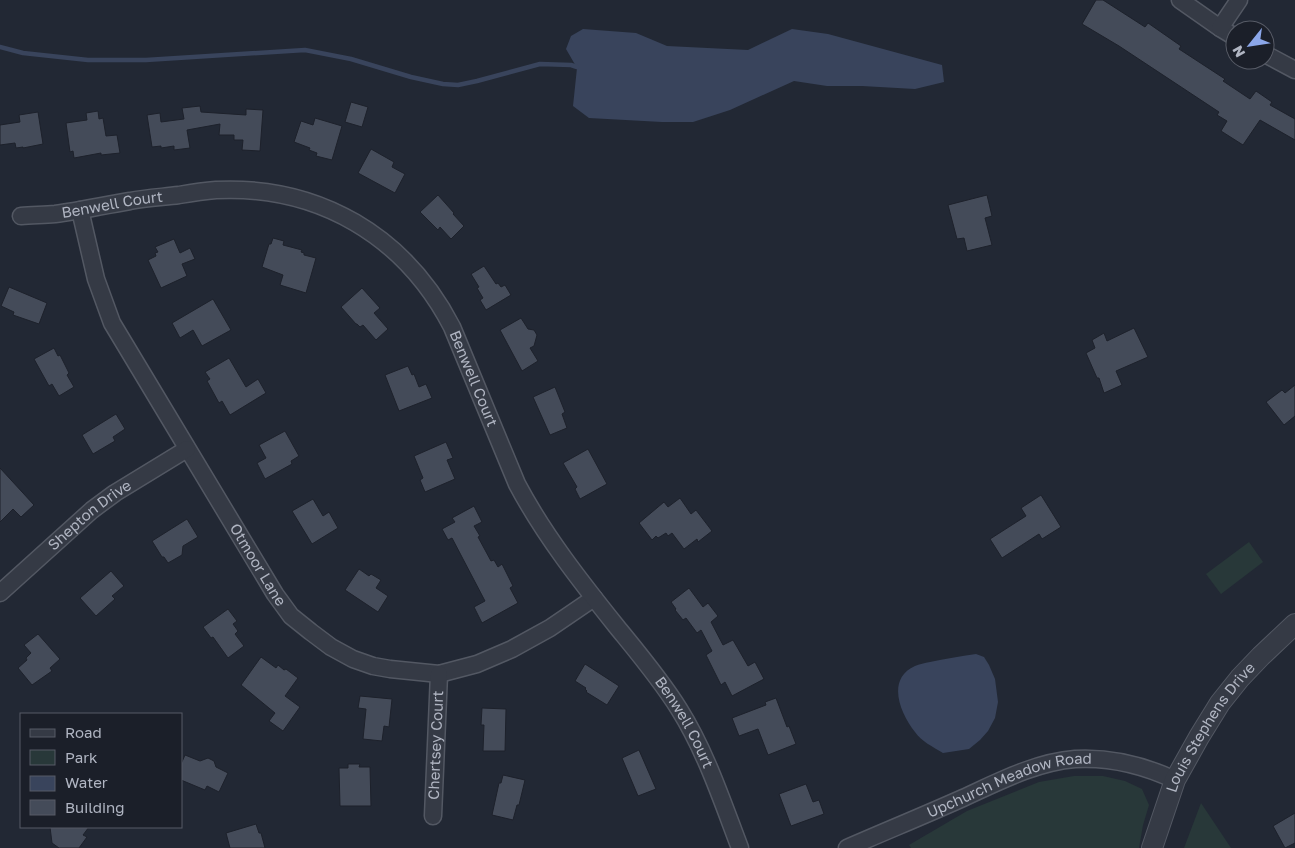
<svg xmlns="http://www.w3.org/2000/svg" width="1295" height="848" viewBox="0 0 1295 848" font-family="'Golos Text',sans-serif">
  <style>
    .green { fill: #283839 }
    .water { fill: #39445c }
    .lines { fill: none; stroke-linecap: round; stroke-linejoin: round }
    .stream { stroke: #39445c; stroke-width: 4.5 }
    .building { fill: #444b59; stroke: #1d212b }
    .minor-casing { stroke: #535863; stroke-width: 19 }
    .tertiary-casing { stroke: #535863; stroke-width: 22 }
    .minor { stroke: #353a45; stroke-width: 16 }
    .tertiary { stroke: #353a45; stroke-width: 20 }
    .labels { text-anchor: middle; stroke-width: 4.5; stroke-linejoin: round; paint-order: stroke }
    .street-label { font-size: 15px; fill: #b0b5c2; stroke: #1b1f29 }
  </style>
  <rect width="100%" height="100%" fill="#222834"/>
  <!-- green -->
  <path class="green" d="M1249,542L1263,562L1221,594L1206,574Z
    M1074,776H1103L1125,781L1142,789L1149,805L1143,825L1139,848H911L909,845L967,811L1039,782Z
    M1201,803L1231,848H1184Z"/>
  <!-- water -->
  <path class="water" d="M583,29L636,33L667,46L748,50L792,29L828,34L942,65L944,82L915,89L862,86H827L794,81L730,110L693,122H662L589,118L573,106L577,68L566,49L571,36Z
    M976,654L984,657L989,665L995,679L998,702L995,718L988,731L980,740L969,749L943,753C933,747 921,741 915,732C900,713 886,679 915,666C919,664 925,663 930,662C945,659 960,656 976,654Z"/>
  <g class="lines">
    <!-- stream -->
    <path class="stream" d="M0,47L23,53L88,60H146L305,50L351,59L411,77L443,84L458,85L477,81L540,64L571,65L577,67"/>
  </g>
  <!-- building -->
  <path class="building" d="M1096,0H1103L1145,27L1148,23L1181,46L1179,49L1225,79L1223,81L1250,99L1256,91L1272,102L1270,105L1295,119V140L1260,120L1243,145L1221,131L1227,121L1217,115L1219,112L1119,46L1082,24Z
    M351,102L368,107L362,127L345,122Z
    M200,106L201,112L246,115V109L263,110L260,151L242,150L243,140H234V135H219L220,124L187,130L190,148L174,150V146L161,148V146L152,147L147,115L160,113L161,122L184,119L182,108Z
    M98,111L99,119L103,118L106,136L117,135L120,153L101,155V153L74,158L73,151L70,152L66,123L87,120L86,113Z
    M38,112L43,144L23,148V147L16,148L15,143L0,145V125L20,122L19,115Z
    M315,118L342,126L332,160L316,156L317,153L309,150L310,148L294,142L301,121L313,125Z
    M371,149L394,162L392,167L405,174L395,193L358,173Z
    M438,195L454,213L453,214L464,226L451,239L440,227L438,230L420,212Z
    M987,195L992,216L985,218L992,245L967,251L964,238L957,239L948,205Z
    M273,238L284,241L283,245L302,250L301,252L304,253V255L316,258L306,293L280,285L283,275L262,267L269,244H271Z
    M174,239L180,253L190,248L195,259L182,264L187,276L161,288L148,260L156,256L155,253L158,252L155,247Z
    M484,266L496,284L498,283L501,287L505,285L511,295L486,310L480,300L483,298L477,288L479,287L471,274Z
    M9,287L47,303L39,324L13,315L14,312L1,306Z
    M362,288L380,308L374,313L388,329L376,340L363,325L360,327L357,324H356L341,307Z
    M213,299L231,330L202,346L193,330L180,338L172,323Z
    M521,318L528,329L534,330L537,335L534,346L530,348L538,361L522,371L500,330Z
    M1134,328L1148,357L1116,371L1122,385L1104,393L1099,378H1097L1086,353L1095,348L1092,340L1104,333L1107,341Z
    M54,348L58,356L60,355L69,373L67,375L74,387L59,396L52,384L49,386L34,359Z
    M229,358L246,387L258,379L266,393L230,415L222,401L219,403L207,381L210,379L205,372Z
    M408,366L412,375L414,374L419,387L426,384L432,398L399,411L385,375Z
    M1295,385V416L1284,425L1266,402L1282,390L1285,393Z
    M555,387L565,412L562,414L567,428L550,435L533,397Z
    M116,414L125,429L113,437L115,441L93,454L82,435Z
    M285,431L299,456L291,461L292,464L265,479L257,463L266,458L259,445Z
    M446,442L453,458L447,460L455,479L425,492L420,480L423,478L414,456Z
    M588,449L607,484L580,499L575,489L577,487L563,463Z
    M0,468L34,505L21,517L13,509L0,522Z
    M1041,495L1061,527L1042,539L1039,534L1002,558L990,539L1026,516L1021,508Z
    M680,498L691,514L696,510L712,531L698,542L697,539L684,549L672,533L668,536L666,533L658,538L656,536L652,540L639,523L664,502L668,507Z
    M313,499L323,516L329,512L338,528L312,544L292,511Z
    M474,506L482,522L474,526L480,536L478,537L491,561L494,560L498,567L502,564L513,586L510,588L518,603L482,623L474,607L485,601L452,538L448,540L442,529L455,522L452,518Z
    M187,519L198,537L183,546L182,555L168,563L164,557H162L152,541Z
    M359,569L369,576L371,574L381,580L376,588L388,596L378,612L345,590Z
    M111,571L124,586L112,596L115,599L96,616L80,598Z
    M689,588L703,607L708,603L718,616L711,622L723,645L733,640L748,666L755,662L764,679L732,696L725,682L721,685L706,655L712,651L701,630L697,633L686,618L683,620L675,610L676,609L671,602Z
    M228,609L237,621L233,624L238,631L235,634L244,646L228,658L213,637L211,638L203,627Z
    M38,634L60,659L50,668L52,671L32,685L18,668L27,660L26,658L31,653L24,645Z
    M261,657L276,668L278,665L284,670L286,669L298,678L285,696L300,707L283,731L269,721L275,713L241,685Z
    M585,664L619,686L607,705L586,692L587,691L585,689L586,688L575,681Z
    M360,696L392,699L389,727L384,726L382,741L363,739L366,709L358,708Z
    M776,698L787,727L789,726L796,744L768,755L758,729L739,736L732,718L766,705L765,702Z
    M482,708L506,709L505,751H483L484,725H481Z
    M639,750L656,789L638,796L622,758Z
    M185,755L200,761L208,758L214,761L216,767L228,773L219,792L207,786L205,790L181,780V764Z
    M348,764H360L359,767H370L371,806H340L339,768H348Z
    M503,775L525,780L519,805H517L513,820L492,815L499,783H501Z
    M806,784L813,802L819,800L824,814L791,826L779,794Z
    M1295,813V843L1285,848L1273,826Z
    M256,824L259,833H261L265,848H230L226,833Z
    M50,827H89L83,835L87,837L79,848H59L52,843Z"/>
  <g class="lines">
    <defs>
      <g id="minor">
        <path d="M1180,0L1220,28L1235,37"/>
        <path d="M1220,28L1239,0"/>
        <path d="M1265,54L1295,70"/>
        <path id="s1" d="M80,210L96,279L112,323L275,594L291,616L311,632L331,647L353,659L373,666L390,669L439,674L477,664L512,649L550,628L594,598"/>
        <path id="s2" d="M21,216C32,215 44,215 55,214C80,211 105,205 130,201C146,198 163,197 179,195C191,193 204,191 216,190C319,185 405,236 452,327L517,484C544,535 581,582 617,627C639,654 661,680 679,709C706,752 722,801 740,848"/>
        <path id="s3" d="M0,593L92,510L115,493L187,449"/>
        <path id="s4" d="M433,816L439,674"/>
        <path id="s5" d="M847,848C886,831 925,815 963,798C998,782 1036,762 1075,759C1110,757 1143,765 1175,780"/>
      </g>
      <g id="tertiary">
        <path id="s6" d="M1152,848L1175,780L1199,737L1220,703L1240,678L1261,656L1295,624"/>
      </g>
    </defs>
    <!-- minor casing -->
    <use href="#minor" class="minor-casing"/>
    <!-- tertiary casing -->
    <use href="#tertiary" class="tertiary-casing"/>
    <!-- minor -->
    <use href="#minor" class="minor"/>
    <!-- tertiary -->
    <use href="#tertiary" class="tertiary"/>
  </g>
  <g class="labels">
    <!-- street labels -->
    <g class="street-label">
      <text dy="5" stroke="none"><textPath href="#s2" startOffset="92">Benwell Court</textPath></text>
      <text dy="5" stroke="none"><textPath href="#s2" startOffset="542">Benwell Court</textPath></text>
      <text dy="5" stroke="none"><textPath href="#s3" startOffset="119">Shepton Drive</textPath></text>
      <text dy="5" stroke="none"><textPath href="#s1" startOffset="400">Otmoor Lane</textPath></text>
      <text dy="5" stroke="none"><textPath href="#s2" startOffset="948">Benwell Court</textPath></text>
      <text dy="5" stroke="none"><textPath href="#s6" startOffset="135">Louis Stephens Drive</textPath></text>
      <text dy="5" stroke="none"><textPath href="#s4" startOffset="71">Chertsey Court</textPath></text>
      <text dy="5" stroke="none"><textPath href="#s5" startOffset="175">Upchurch Meadow Road</textPath></text>
    </g>
  </g>
  <!-- legend -->
  <rect x="20" y="713" width="162" height="115" fill="#1b1f29" stroke="#575b66"/>
  <rect x="30" y="729" width="25" height="8" fill="#353a45" stroke="#575b66"/>
  <text x="65" y="738" font-size="15" fill="#b0b5c2">Road</text>
  <rect x="30" y="750" width="25" height="15" fill="#283839" stroke="#575b66"/>
  <text x="65" y="763" font-size="15" fill="#b0b5c2">Park</text>
  <rect x="30" y="776" width="25" height="15" fill="#39445c" stroke="#575b66"/>
  <text x="65" y="788" font-size="15" fill="#b0b5c2">Water</text>
  <rect x="30" y="800" width="25" height="15" fill="#444b59" stroke="#575b66"/>
  <text x="65" y="813" font-size="15" fill="#b0b5c2">Building</text>
  <!-- north arrow -->
  <g transform="translate(1250 45) rotate(240)"><circle r="24" fill="#1b1f29" stroke="#575b66"/>
  <path d="M0-4L9 19L0 12L-9 19Z" fill="#8ca7ea"/>
  <text y="-8" font-size="14" font-weight="bold" text-anchor="middle" fill="#b0b5c2">N</text>
  </g>
</svg>
